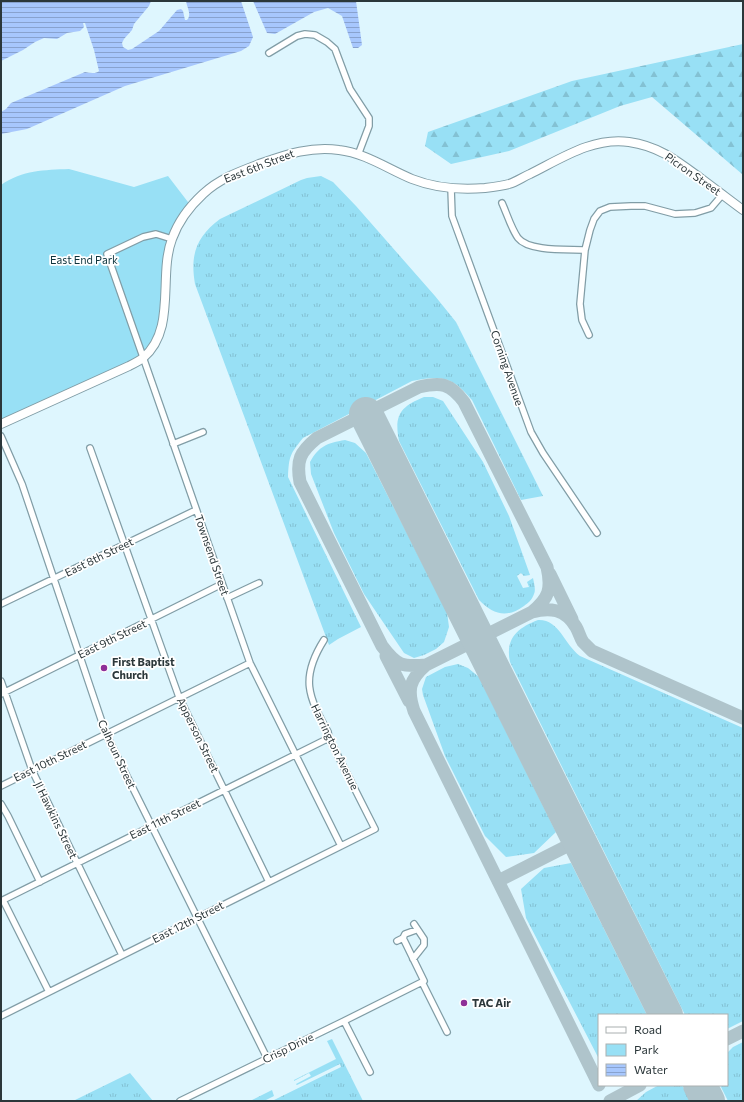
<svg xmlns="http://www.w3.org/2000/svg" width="744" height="1102" viewBox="0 0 744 1102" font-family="Commissioner,sans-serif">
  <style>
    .grass { fill: url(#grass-tufts) }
    .forest { fill: url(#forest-firs) }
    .park { fill: #98e0f5 }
    .water { fill: url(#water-rules) }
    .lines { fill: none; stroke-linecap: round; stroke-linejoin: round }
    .taxiway { stroke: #afc4cb; stroke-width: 13 }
    .runway { stroke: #afc4cb; stroke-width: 34 }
    .minor-casing { stroke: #819da6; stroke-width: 8 }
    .secondary-casing { stroke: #819da6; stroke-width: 10 }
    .minor { stroke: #fff; stroke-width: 5.5 }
    .secondary { stroke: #fff; stroke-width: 8 }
    .poi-dot { fill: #8e2f98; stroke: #fff; stroke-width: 1.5 }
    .labels { text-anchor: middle; stroke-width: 3.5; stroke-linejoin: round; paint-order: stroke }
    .street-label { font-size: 11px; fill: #2b373a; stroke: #fff }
    .park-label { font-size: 11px; fill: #0c333c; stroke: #fff }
    .poi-label { font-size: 11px; font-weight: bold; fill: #2b373a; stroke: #fff; text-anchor: start }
  </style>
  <defs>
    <pattern id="grass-tufts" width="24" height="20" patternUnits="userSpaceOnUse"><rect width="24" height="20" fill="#98e0f5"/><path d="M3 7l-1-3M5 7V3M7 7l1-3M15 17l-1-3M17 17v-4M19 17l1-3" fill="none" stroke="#83c1d3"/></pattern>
    <pattern id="forest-firs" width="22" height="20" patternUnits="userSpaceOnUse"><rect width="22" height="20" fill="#98e0f5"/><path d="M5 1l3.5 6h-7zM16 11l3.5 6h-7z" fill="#83c1d3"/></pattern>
    <pattern id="water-rules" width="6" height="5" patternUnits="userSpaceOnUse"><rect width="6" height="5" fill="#a7c7fd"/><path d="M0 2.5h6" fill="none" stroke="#88a2ce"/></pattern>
  </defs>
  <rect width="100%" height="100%" fill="#def6fe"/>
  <!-- grass -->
  <path class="grass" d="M321,176L333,182L356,206L435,296L456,322L543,496L521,500L472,400C452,376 442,375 412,381L303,438C290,454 289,456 288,477L361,627L338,639L329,645L195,284C190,255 196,237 220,219L301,180L307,178Z
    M424,397H433L443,401L483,462L509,516L530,575L524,576L521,573L517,576L523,588L529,587L527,582L533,578C534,583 536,590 534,594C532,600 528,603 524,606C506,619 493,614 479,600L399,441C394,415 400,407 424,397Z
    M345,440L355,443L366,453L447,612L449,627L444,642L436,649L424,655L414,658L404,653L364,594L334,533L311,474L310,462C319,446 327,443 345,440Z
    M538,620C559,619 564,644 580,656L743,728V1021L727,1029V1015H685L510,662C505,639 517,628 538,620Z
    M458,664L468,668L479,677L556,832L534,853L506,857L485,836L445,756L423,695L422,689L426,677L445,667Z
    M571,863L647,1015H599V1059L526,918L521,889L544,868Z
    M332,1039L363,1101H272L341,1067L340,1064L297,1085L296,1084L311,1076L309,1073L294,1081V1080L336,1059L327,1041Z
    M743,1042V1101H728L720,1085H727V1053L733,1047Z
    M130,1073L153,1101H73Z
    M659,1085H682L690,1101H636L646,1092Z
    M272,1090L274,1096L264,1101H250Z"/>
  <!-- forest -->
  <path class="forest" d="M743,44V173L742,174L652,97L620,106L509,151L451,164L425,146L428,132L572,81Z"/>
  <!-- park -->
  <path class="park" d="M69,169L134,187L168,176L191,206L172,239L162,326L143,358L1,424V185C23,170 44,170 69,169Z"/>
  <!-- water -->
  <path class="water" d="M1,1H151L149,6L134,24L132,30L124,39L122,43L123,47L128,50L132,49L159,31L177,10L181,9L183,11L185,20H187C192,14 187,8 186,1H241L253,37L249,46L241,51L125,86L27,129L1,134V112L6,109L11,103L85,72C90,73 96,74 99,71L94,50L85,23H83L84,27L80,31L67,33L57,39L44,38L35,42L23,50L1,61Z
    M253,1H356L362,45L358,48H353L342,16L328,8L314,12L275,34L267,33Z"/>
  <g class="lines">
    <!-- taxiway -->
    <path class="taxiway" d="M550,574L572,619
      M386,656L409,701
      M426,665C402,667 397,666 382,646L300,482C296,460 300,452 317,438L419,387C441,382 450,383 464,402L547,567C552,589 549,598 532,612
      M498,881L579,840
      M727,1039L743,1031
      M599,1085L414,711C407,690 409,680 426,665L532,612C550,607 565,609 576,627C579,632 580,638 583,642C586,645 589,648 592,651L743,718
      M610,1101L640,1085"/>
    <!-- runway -->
    <path class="runway" d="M366,414L666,1015
      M700,1085L708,1101"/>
    <defs>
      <path id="minor" d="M269,53L297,36L305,34L315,35L327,42L335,49L350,89L369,118V126L358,155
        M451,188L452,216L531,432L543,453L597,533
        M502,203C507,214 511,228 518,238C529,252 569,249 585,250
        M172,239L156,234L143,237L107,254L250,663L341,846
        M589,335L582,320L580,304L585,250L590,230L594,219L600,211L610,207L631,206H645L675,214L695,213L711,208L723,194
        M1,436L22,484L106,734L267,1058
        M173,444L203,432
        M90,448L179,697L269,882
        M227,598L259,583
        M1,604L196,510
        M1,681L32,770L122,955
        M1,694L222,584
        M1,786L250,663
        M1,804L8,816L40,882
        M3,900L49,992
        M1,901L329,738
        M397,941L403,938L405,934L416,930
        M413,959L424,945V939L414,924
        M422,982L447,1032
        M1,1016L375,829L329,738L328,732C308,696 300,678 324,640
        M344,1021L424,981L403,938
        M180,1101L344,1021L370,1072"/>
      <path id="secondary" d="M1,424L129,366C133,364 139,361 143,358C177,329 158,276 172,239C178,222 190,206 203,194C220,178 241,171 262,163C287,154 312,146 339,150C365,153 388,169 412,179C435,188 461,190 485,188C493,187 501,186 509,184C516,182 523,177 530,174C562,158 593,137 629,142C658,146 676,160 699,177C714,188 728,199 743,210"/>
    </defs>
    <!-- minor casing -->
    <use href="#minor" class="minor-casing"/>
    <!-- secondary casing -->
    <use href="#secondary" class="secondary-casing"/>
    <!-- minor -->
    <use href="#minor" class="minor"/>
    <!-- secondary -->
    <use href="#secondary" class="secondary"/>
  </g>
  <!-- markers -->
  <g class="poi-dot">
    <circle cx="104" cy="668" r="4"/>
    <circle cx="464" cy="1003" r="4"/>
  </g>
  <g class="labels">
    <!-- street labels -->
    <g class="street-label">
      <text transform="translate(259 166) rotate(-21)" y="4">East 6th Street</text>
      <text transform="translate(693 174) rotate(35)" y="4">Picron Street</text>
      <text transform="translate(507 368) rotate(71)" y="4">Corning Avenue</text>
      <text transform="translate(212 555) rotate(71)" y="4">Townsend Street</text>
      <text transform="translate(99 557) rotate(-26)" y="4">East 8th Street</text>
      <text transform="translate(112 639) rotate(-26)" y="4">East 9th Street</text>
      <text transform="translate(198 735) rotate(64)" y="4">Apperson Street</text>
      <text transform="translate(335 747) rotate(64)" y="4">Harrington Avenue</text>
      <text transform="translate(117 754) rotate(65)" y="4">Calhoun Street</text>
      <text transform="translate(50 761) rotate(-26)" y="4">East 10th Street</text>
      <text transform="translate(165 819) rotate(-26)" y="4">East 11th Street</text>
      <text transform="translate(56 820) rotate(64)" y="4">Jl Hawkins Street</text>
      <text transform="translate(188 922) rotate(-27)" y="4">East 12th Street</text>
      <text transform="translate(288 1048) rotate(-26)" y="4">Crisp Drive</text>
    </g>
    <!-- park labels -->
    <g class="park-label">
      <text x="84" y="264">East End Park</text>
    </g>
    <!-- poi labels -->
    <g class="poi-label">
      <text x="112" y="666">First Baptist<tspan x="112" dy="13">Church</tspan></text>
      <text x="472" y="1007">TAC Air</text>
    </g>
  </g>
  <!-- border -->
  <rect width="744" height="1102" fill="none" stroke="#2b373a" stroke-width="4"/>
  <!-- legend -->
  <rect x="598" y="1014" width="130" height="72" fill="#ffffff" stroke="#aaafb0"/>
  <rect x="606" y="1027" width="20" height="6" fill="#ffffff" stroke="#aaafb0"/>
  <text x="634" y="1034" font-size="12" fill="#2b373a">Road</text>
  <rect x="606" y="1044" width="20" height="12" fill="#98e0f5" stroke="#aaafb0"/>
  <text x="634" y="1054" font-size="12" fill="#2b373a">Park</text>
  <rect x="606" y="1064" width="20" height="12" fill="url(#water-rules)" stroke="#aaafb0"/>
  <text x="634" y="1074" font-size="12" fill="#2b373a">Water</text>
</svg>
